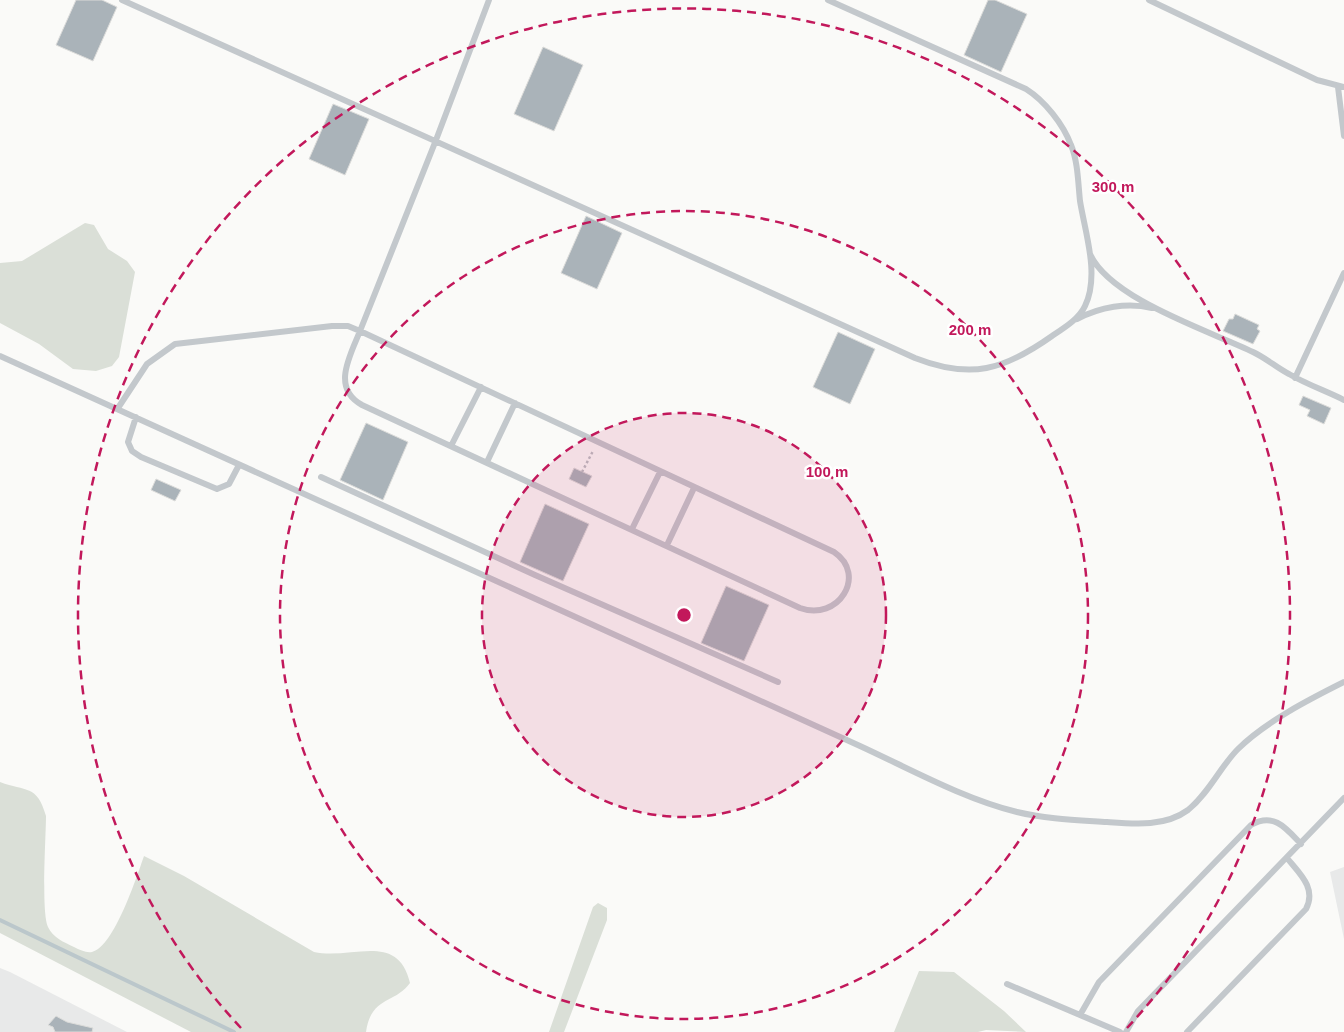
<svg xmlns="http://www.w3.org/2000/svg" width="1344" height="1032" viewBox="0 0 1344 1032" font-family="Arial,sans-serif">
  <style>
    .built { fill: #e8e9e9 }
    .green { fill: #dadfd7 }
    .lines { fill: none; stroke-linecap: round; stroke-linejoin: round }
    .stream { stroke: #bbc7cb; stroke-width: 4 }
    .building { fill: #aab3b9; stroke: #dcdcda }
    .path { stroke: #bbbfc2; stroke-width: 2.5; stroke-dasharray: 2.5 2.5; stroke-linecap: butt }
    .lane { stroke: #c3c8cc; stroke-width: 6 }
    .ring { fill: none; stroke: #c2185b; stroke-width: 2.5; stroke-dasharray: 9 6 }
    .centre { fill: #c2185b; stroke: #fff; stroke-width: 2.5 }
    .ring-label { font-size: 15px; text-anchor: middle; font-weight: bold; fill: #c2185b; stroke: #fff; stroke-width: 5; stroke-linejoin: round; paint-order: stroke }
  </style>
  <rect width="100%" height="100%" fill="#fafaf8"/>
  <!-- built -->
  <path class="built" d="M1344,867V939L1330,872Z
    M0,968L10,972L127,1032H0Z"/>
  <!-- green -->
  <path class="green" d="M85,223L94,225L108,249L127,261L135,272L119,357L112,366L96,371L73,369L39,344L0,323V263L22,261Z
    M0,782C26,792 37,784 46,816C46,837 41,912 48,927C53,938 64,942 74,947C80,950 86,953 92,952C114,947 137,876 144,856L184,876L314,952C352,960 398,931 410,983C395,1004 371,996 366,1032H191L0,933Z
    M598,903L607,908V920L564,1032H549L593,907Z
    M919,971L954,972L1004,1011L1026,1032L986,1030L978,1032H894Z"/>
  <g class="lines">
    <!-- stream -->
    <path class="stream" d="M0,920L234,1032"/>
  </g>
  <!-- building -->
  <path class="building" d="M76,0H102L117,7L93,61L56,45Z
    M988,0H995L1027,14L1001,72L964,55Z
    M543,47L583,65L554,131L514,114Z
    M333,104L369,119L345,175L309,159Z
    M586,216L622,233L597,289L561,273Z
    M1235,314L1259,325L1257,329L1260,331L1253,344L1223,331L1229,319H1233Z
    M838,332L875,349L850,404L813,387Z
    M1303,396L1331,408L1324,424L1307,416L1310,410L1299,405Z
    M366,423L408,442L383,500L340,480Z
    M574,468L592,476L586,487L569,479Z
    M156,479L181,490L175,501L151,490Z
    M545,504L589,524L563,581L520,562Z
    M726,586L769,605L744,661L701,643Z
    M56,1016L67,1022L93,1028L92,1032H55L53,1027L48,1025Z"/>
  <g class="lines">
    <!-- path -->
    <path class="path" d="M582,472L593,451"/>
    <!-- lane -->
    <path class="lane" d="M122,0C387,119 651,238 915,358C971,380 1004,370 1052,336C1064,328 1079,319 1085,306C1100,275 1085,232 1080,201C1078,182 1078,162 1071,145C1063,124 1045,101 1026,89L828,0
      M1149,0L1317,80L1344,87
      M1338,87L1344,136
      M1090,254C1110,299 1210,331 1253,352C1266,358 1277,368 1289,374C1306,384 1326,391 1344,400
      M1077,319C1100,307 1127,302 1152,308
      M0,356L860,746C910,769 964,799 1017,812C1046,819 1077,820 1107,822C1134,824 1165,827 1188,810C1209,793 1220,767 1238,749C1265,722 1310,699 1344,682
      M1295,378L1344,273
      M118,408L147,364L175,344L332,326H348L360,331L834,552C868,575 838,622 800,608L362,405C331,388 350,356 360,331L436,140L489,0
      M136,417L128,442L132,451L141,457L217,489L229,484L239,465
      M451,446L481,387
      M487,462L515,403
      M321,477L535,575L778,682
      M632,529L660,472
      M667,545L694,488
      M1007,984L1120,1032
      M1080,1015L1099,982L1251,825C1274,812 1286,828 1301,844
      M1126,1032L1138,1011L1344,798
      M1187,1032L1306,909C1317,888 1299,873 1287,858"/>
  </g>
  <!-- distance rings -->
  <circle cx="684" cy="615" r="202" fill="#c2185b" fill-opacity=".12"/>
  <g class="ring">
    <circle cx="684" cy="615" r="202"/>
    <circle cx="684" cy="615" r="404"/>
    <path d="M241 1028A606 606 0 1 1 1127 1028"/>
  </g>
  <circle cx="684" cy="615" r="8" class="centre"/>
  <g class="ring-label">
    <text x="1113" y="192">300 m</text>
    <text x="970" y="335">200 m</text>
    <text x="827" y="477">100 m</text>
  </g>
</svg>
